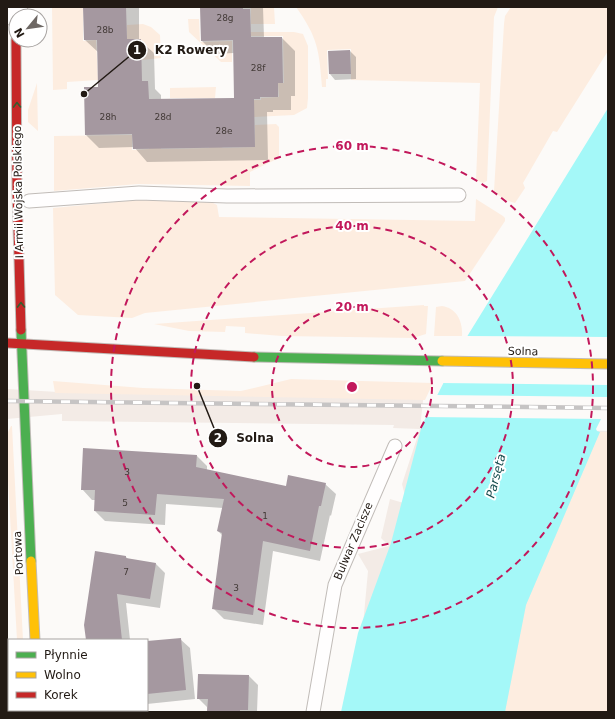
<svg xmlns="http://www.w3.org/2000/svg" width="615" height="719" viewBox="0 0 615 719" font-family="'DejaVu Sans',sans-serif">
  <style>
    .built { fill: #f3ebe6 }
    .green { fill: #fdede0 }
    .water { fill: #a4f8f8 }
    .pier { fill: #fcfaf8 }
    .shadow { fill: #0003 }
    .building { fill: #a598a0 }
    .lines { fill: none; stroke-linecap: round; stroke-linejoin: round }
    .lane-casing { stroke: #c1bcb8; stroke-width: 15 }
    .street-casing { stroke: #c1bcb8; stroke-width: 24 }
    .fast-casing { stroke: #c1bcb8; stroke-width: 11 }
    .slow-casing { stroke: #c1bcb8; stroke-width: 11 }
    .jam-casing { stroke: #c1bcb8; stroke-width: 11 }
    .lane { stroke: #fffefe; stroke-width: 13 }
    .street { stroke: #fffefe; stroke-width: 22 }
    .fast { stroke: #4caf50; stroke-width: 9 }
    .slow { stroke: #ffc107; stroke-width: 9 }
    .jam { stroke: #c62828; stroke-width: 9 }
    .rail-casing { stroke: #c6c4c4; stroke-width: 4.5 }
    .rail { stroke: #fff; stroke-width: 3; stroke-dasharray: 9; stroke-linecap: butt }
    .oneway { stroke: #355d2f }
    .ring { fill: none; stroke: #c2185b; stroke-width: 2; stroke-dasharray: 7 5 }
    .labels { text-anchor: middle; stroke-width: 4; stroke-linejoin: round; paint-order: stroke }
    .number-label { font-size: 9px; fill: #433a37 }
    .street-label { font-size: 11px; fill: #221a14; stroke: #fff }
    .water-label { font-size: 12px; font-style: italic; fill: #174d4e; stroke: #fff }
    .centre { fill: #c2185b; stroke: #fff; stroke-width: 2 }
    .ring-label { font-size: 12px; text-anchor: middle; font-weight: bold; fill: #c2185b; stroke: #fff; stroke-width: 4; stroke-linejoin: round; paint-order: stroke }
    .leader { fill: none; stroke: #221a14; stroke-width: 1.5 }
    .callout-dot { fill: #221a14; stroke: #fff; stroke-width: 1.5 }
    .mark-label { font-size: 12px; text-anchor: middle; font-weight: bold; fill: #fff }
    .callout-label { font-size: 12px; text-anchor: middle; font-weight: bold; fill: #221a14; stroke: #fff; stroke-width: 4; stroke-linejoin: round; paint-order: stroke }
  </style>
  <rect width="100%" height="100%" fill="#fcfaf8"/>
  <!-- built -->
  <path class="built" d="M425,383L420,428L608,431V712H355L368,571L358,554L389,546L381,538L390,499L407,504L402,484L420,429L393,428L394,425L62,421V414L7,419V389L58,392L331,396Z"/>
  <!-- green -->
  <path class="green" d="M52,7H83V41L96,40L98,80L67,82V89L53,90Z
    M251,7H274L275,24H251Z
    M296,7H498L494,17L487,181L483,183L476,180L480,83L351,80V49L327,50L328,79H326V87H322C319,50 318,38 296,7Z
    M511,7H608V51L557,132L553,131L523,183L525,188L515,203C507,201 499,197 494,191L504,24L505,16Z
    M188,19H199L200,42L232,41V62H221L189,32Z
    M143,24L151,27L160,35L161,58L142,60L141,39H127V25Z
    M244,32H294L303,34L308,46V98L307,108L294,115L252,117L251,100H261V98L279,97L278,83H284L283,36H245Z
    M37,83L38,131L28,122V110Z
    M216,87L215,98H170V88Z
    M276,124L279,127V158L250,172V186L138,184L54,191V136L132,135V150L149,149V141H161V149L209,148V140L223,148L255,147V125Z
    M476,199L503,216L505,218V221L465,281L145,313L132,318L78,315L55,295L53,208L137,200L209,201L217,205L219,217L475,221Z
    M424,305V306H428L426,334L413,338L282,336L245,333V327L226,326L225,332L189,331L154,324Z
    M442,306C457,308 463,322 462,336H434L436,307Z
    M291,379L433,383L425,400L55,393L53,381L143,388L241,391Z
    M11,426H12L23,640H17L7,463V434Z
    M600,432H608V712H505L526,605Z"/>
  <!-- water -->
  <path class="water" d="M608,108V405L596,429L597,431L600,432L526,605L505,712H341L358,633L391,543L422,425L468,335Z"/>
  <!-- pier -->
  <path class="pier" d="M465,336L608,337V385L441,383Z
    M435,395L608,397V410L603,419L424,417Z"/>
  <!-- shadow -->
  <path class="shadow" d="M84,7H139V40L154,53L155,89L161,95V100L235,99L234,53L215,54L202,41L201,7H263L264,38H282L295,51V96H291V110H273V112H267L268,160L147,162L134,147L99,148L86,135L99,88V53L85,40Z
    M350,51L356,57V79L335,80L330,74Z
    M197,456L207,466V470L286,487L325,484L336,494L331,516L330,515L320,561L273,551L263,625L224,619L214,609L223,536L218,531L223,508L166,504L165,525L105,521L95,511L96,500H92L82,489Z
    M126,557L129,560L156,564L165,573L160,608L126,603L130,640H87Z
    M180,639L190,648L195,699L147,704V642Z
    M249,676L258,685L257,712H207V707L198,698Z
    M88,710H131V712H88Z"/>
  <!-- building -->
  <path class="building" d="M83,7H126L127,39H141L142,81H148L149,99L234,98L233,40L201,41L200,7H243V9H250L251,37H282L283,83H278V97H260V99H254L255,147L133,149L132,134L85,135L84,87H98L97,40H84Z
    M350,50L351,74H329L328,51Z
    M83,448L197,455L196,467L286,486L288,475L326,483L321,506H319L310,551L263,541L253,615L212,609L222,533L217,531L224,499L157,494L155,515L94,511L95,490H81Z
    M95,551L126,556V558L156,563L150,599L117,594L122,640H86L84,625Z
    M181,638L186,690L147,694V641Z
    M198,674L249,675L248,710H240V712H207L208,699H197Z"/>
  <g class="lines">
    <defs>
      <path id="lane" d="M29,201L139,193L227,196L459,195
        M313,712L335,585L395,446"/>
      <path id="street" d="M16,16V7"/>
      <path id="fast" d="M21,330L31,561
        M254,357L442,361"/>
      <path id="slow" d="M442,361L608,364
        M31,561L35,640
        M39,710V712"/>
      <path id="jam" d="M16,40L17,190L21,330
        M7,343L254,357"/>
    </defs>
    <!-- lane casing -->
    <use href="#lane" class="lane-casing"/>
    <!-- street casing -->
    <use href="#street" class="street-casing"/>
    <!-- fast casing -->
    <use href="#fast" class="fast-casing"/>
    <!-- slow casing -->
    <use href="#slow" class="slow-casing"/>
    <!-- jam casing -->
    <use href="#jam" class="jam-casing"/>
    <!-- lane -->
    <use href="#lane" class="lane"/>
    <!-- street -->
    <use href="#street" class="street"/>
    <!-- fast -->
    <use href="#fast" class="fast"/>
    <!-- slow -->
    <use href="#slow" class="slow"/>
    <!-- jam -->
    <use href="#jam" class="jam"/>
    <defs>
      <path id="rail" d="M7,401L608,408"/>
    </defs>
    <!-- rail casing -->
    <use href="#rail" class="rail-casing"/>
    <!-- rail -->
    <use href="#rail" class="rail"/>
  </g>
  <!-- one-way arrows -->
  <defs><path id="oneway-chevron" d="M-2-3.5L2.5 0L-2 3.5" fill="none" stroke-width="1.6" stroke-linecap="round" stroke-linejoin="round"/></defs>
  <g class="oneway">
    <use href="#oneway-chevron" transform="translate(17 105) rotate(-91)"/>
    <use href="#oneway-chevron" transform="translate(21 305) rotate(-91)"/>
  </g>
  <!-- distance rings -->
  <g class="ring">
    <circle cx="352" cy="387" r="80"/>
    <circle cx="352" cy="387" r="161"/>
    <circle cx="352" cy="387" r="241"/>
  </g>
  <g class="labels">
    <!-- number labels -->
    <g class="number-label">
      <text x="225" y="21">28g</text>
      <text x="105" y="33">28b</text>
      <text x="258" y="71">28f</text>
      <text x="108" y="120">28h</text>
      <text x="163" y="120">28d</text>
      <text x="224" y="134">28e</text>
      <text x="127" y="475">3</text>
      <text x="125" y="506">5</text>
      <text x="265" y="519">1</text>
      <text x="126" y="575">7</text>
      <text x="236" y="591">3</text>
    </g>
    <!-- street labels -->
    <g class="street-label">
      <text transform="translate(18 192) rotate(-91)" y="4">I Armii Wojska Polskiego</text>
      <text transform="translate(523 351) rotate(1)" y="4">Solna</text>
      <text transform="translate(353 541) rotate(-67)" y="4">Bulwar Zacisze</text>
      <text transform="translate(18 553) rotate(-93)" y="4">Portowa</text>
    </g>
    <!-- water labels -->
    <g class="water-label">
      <text transform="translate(496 476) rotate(-75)" y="4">Parsęta</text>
    </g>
  </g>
  <circle cx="352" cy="387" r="6" class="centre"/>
  <g class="ring-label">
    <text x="352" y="150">60 m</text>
    <text x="352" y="230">40 m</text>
    <text x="352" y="311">20 m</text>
  </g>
  <!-- callouts -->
  <path class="leader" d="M84 94L137 50M197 386L218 438"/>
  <g class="callout-dot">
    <circle cx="84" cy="94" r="4"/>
    <circle cx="197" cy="386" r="4"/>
    <circle cx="137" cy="50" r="10"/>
    <circle cx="218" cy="438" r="10"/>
  </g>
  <g class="mark-label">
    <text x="137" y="54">1</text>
    <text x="218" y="442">2</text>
  </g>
  <g class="callout-label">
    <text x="191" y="54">K2 Rowery</text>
    <text x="255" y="442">Solna</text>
  </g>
  <!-- border -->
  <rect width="615" height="719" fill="none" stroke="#221a14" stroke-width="16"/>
  <!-- legend -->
  <rect x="8" y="639" width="140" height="72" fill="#ffffff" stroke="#a7a3a1"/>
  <rect x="16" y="652" width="20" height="6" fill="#4caf50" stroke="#a7a3a1"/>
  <text x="44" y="659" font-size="12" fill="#221a14">Płynnie</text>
  <rect x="16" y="672" width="20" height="6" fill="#ffc107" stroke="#a7a3a1"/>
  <text x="44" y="679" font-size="12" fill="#221a14">Wolno</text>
  <rect x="16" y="692" width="20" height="6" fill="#c62828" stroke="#a7a3a1"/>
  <text x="44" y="699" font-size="12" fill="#221a14">Korek</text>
  <!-- north arrow -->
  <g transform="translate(28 28) rotate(241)"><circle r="19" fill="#ffffff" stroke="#a7a3a1"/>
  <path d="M0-3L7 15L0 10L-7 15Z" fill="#6e6864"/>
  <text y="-6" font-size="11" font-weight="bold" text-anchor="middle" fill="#221a14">N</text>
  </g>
</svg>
